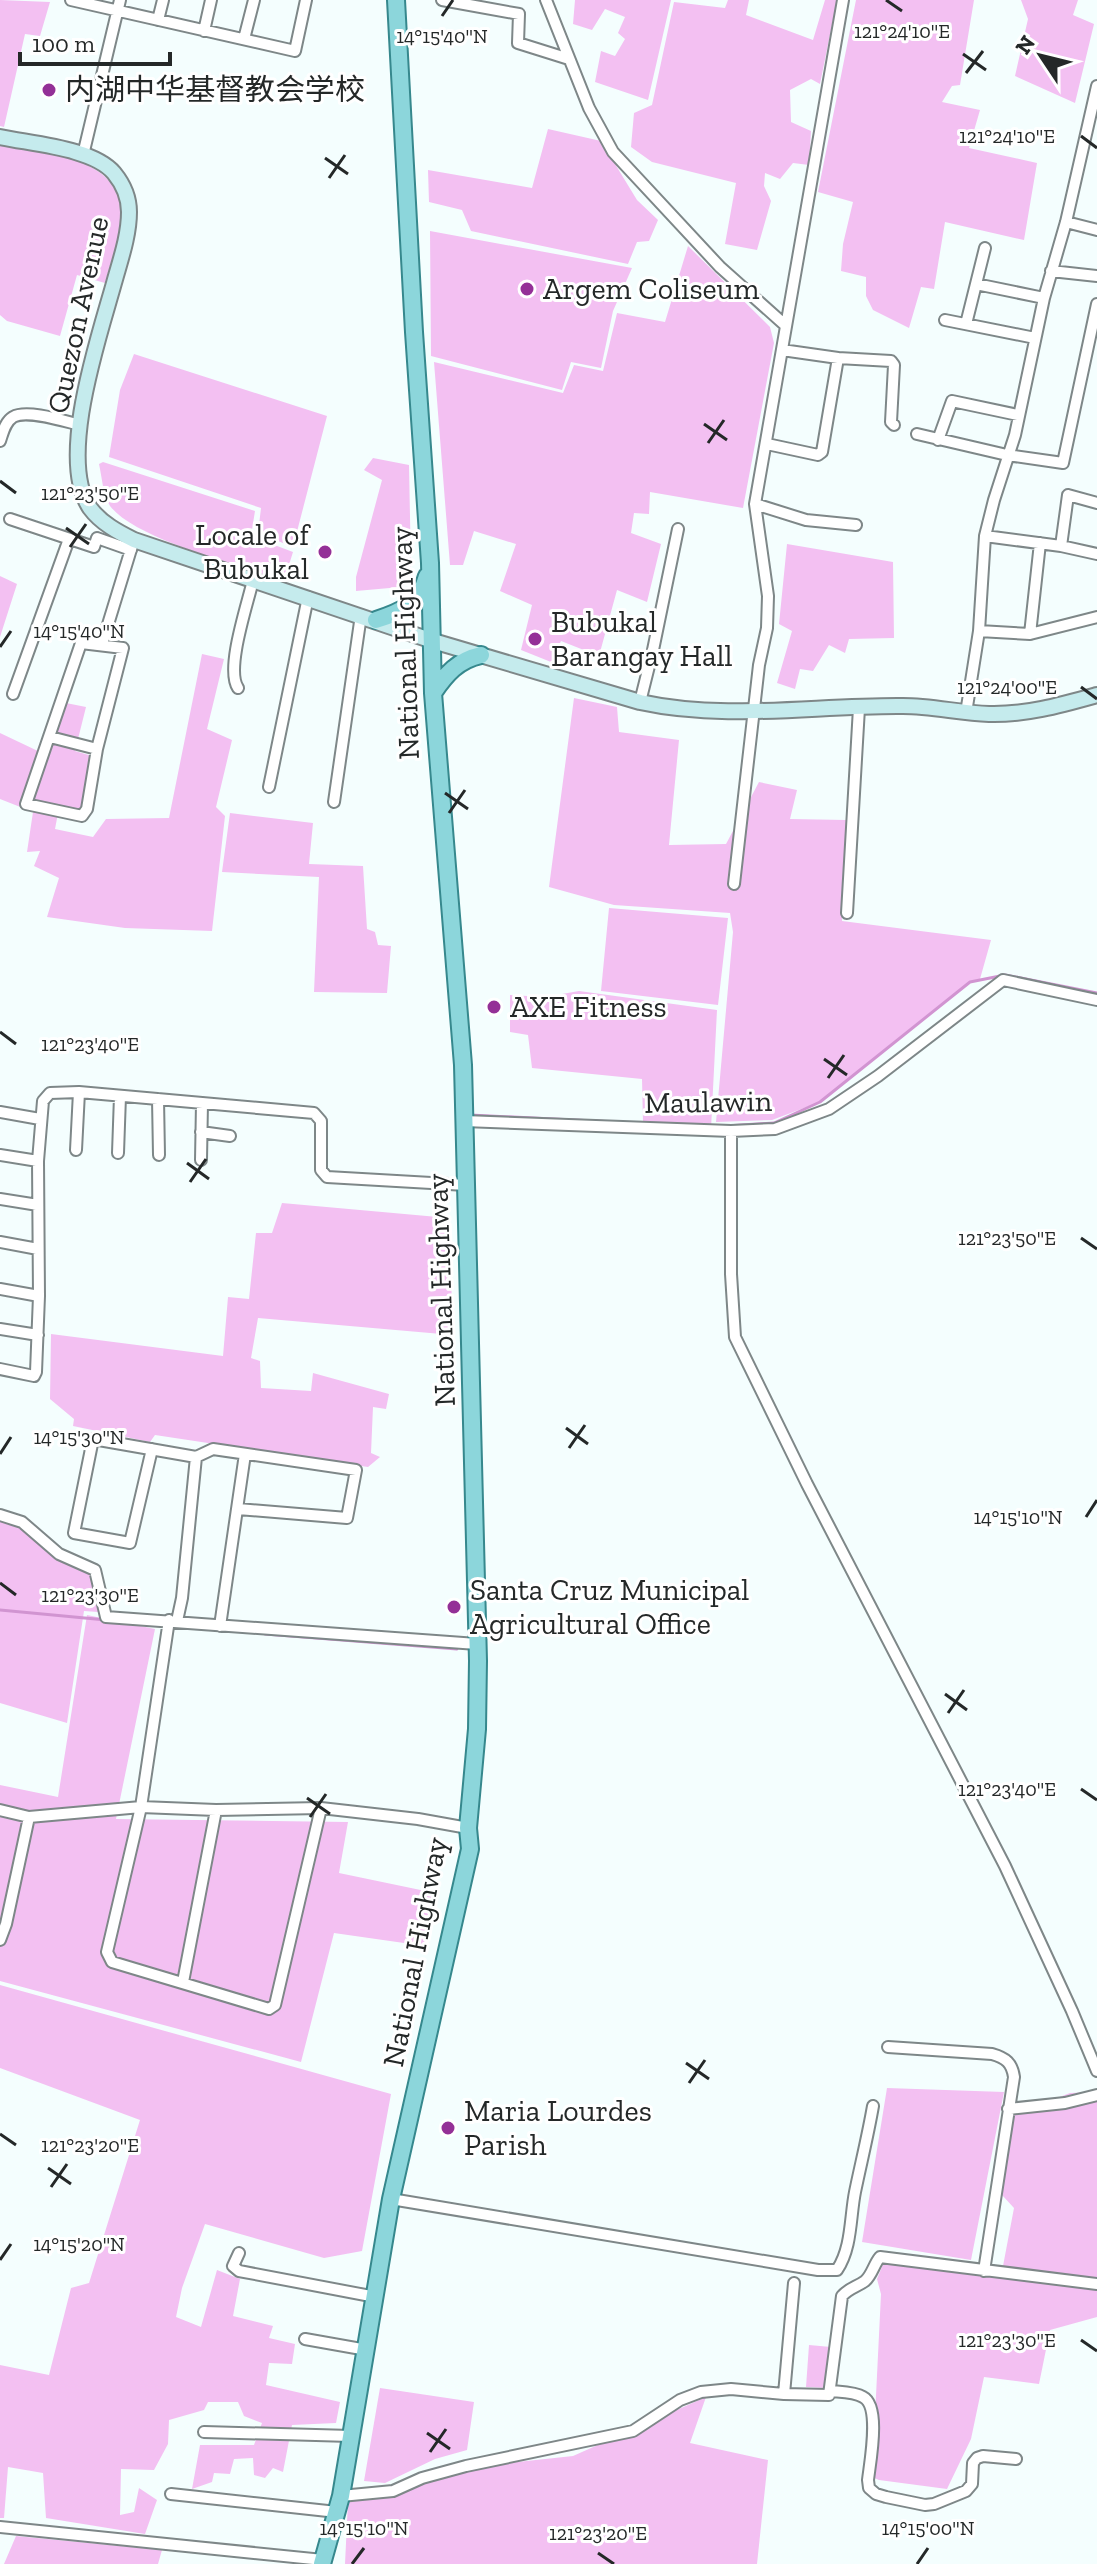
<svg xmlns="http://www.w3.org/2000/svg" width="1097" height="2564" viewBox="0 0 1097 2564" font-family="'Zilla Slab','Noto Sans SC',serif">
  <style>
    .green { fill: #f3c0f2 }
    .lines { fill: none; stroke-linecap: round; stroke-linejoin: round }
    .stream { stroke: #d194d1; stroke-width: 3 }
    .minor-casing { stroke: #7e8788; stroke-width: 14 }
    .secondary-casing { stroke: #7e8788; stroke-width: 18 }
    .primary-casing { stroke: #36888d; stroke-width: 20 }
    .minor { stroke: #fff; stroke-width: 10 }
    .secondary { stroke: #c5ebed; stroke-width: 14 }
    .primary { stroke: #8cd6db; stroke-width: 16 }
    .ticks { fill: none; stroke: #242828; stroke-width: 3 }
    .poi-dot { fill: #943097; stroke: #fff; stroke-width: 3 }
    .labels { text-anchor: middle; stroke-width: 6; stroke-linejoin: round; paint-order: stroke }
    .poi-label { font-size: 30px; fill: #242828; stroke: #fff; text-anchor: start }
    .street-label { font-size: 30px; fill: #242828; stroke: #fff }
    .ticks-label { font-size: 20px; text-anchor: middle; fill: #242828; stroke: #fff; stroke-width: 6; stroke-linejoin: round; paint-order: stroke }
  </style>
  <rect width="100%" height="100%" fill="#f4fefe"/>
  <!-- green -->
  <path class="green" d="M0,0L50,2L40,36L25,34L4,127L0,126Z
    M575,0H671L648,100L595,82L601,51L615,56L625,39L618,33L625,17L605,9L592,30L573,24Z
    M728,0H749L746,15L813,40L825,0H837L820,84L811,79L790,90L791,122L811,131L809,165L793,163L780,179L765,173L764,186L771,201L757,250L725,244L736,183L652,162L631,147L634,113L652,105L674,2L725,8Z
    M856,0H974L960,85L952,86L942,102L980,110L969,148L1037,163L1024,240L945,222L934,289L921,287L909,328L873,310L866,296V277L841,271L843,244L853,202L818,192Z
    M1021,0H1078L1073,15L1094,24L1075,103L1015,76L1028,19Z
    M548,129L601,141L637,200L658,220L649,241L637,242L628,264L471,231L462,210L429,202L428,170L532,188Z
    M0,143C40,152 118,156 121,210C122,234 111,260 105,283L77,275L60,336L7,321L0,315Z
    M430,231L632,268L613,311L601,368L571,362L562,390L431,356Z
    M688,246L770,327L774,343L743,508L650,492L649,514L634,513L631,533L661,544L647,602L617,590L599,656L561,641L551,662L521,650L532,605L500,591L516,544L474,531L463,565H450L434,362L563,393L574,365L603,371L617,313L665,322Z
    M134,354L327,416L293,547L258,533L261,508L109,457L120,390Z
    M373,458L409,465L411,568L401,587L356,591V577L382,480L364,470Z
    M103,462L255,511L251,536L293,552L284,581C242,566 135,539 110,506C103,496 102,477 99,464Z
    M787,544L893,562L894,638L849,639L845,653L829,645L813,671L800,669L795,689L777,683L792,631L779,624Z
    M0,576L17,584L0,637Z
    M202,654L224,659L207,729L232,740L216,807L225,816L212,931L125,928L47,917L59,878L34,866L40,851L27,852L33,812L0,799V733L40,752L66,703L86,707L75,751L92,756L82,809L59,808L55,829L93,837L106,819L169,818Z
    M574,698L617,707L619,732L679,740L669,845L726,844L759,782L797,790L790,819L846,820L842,921L991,940L980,979L969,982L820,1102L772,1120L716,1122L733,932L730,913L614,905L549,887Z
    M230,813L313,823L309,864L363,866L367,929L375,932L378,945L391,946L387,993L314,992L319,877L222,872Z
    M609,908L728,918L718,1005L601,991Z
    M579,991L717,1010L711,1129L643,1122L642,1079L532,1068L528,1035L510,1032V995L545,997Z
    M282,1203L449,1218L453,1335L258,1318L251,1358L260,1361L261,1388L311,1391L313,1373L389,1394L386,1409L373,1407L371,1453L380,1457L368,1467L155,1435L150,1442L73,1426L74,1419L50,1399L51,1334L223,1356L228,1297L249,1299L256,1233H272Z
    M0,1521L20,1526L90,1575L98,1612L84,1611L67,1723L0,1703Z
    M87,1615L155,1629L116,1819L348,1822L339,1873L435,1893L425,1946L334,1933L301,2062L0,1981V1785L58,1797Z
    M0,1985L391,2094L362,2251L324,2258L205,2224L182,2288L176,2317L201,2327L217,2270L240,2279L233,2316L273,2326L269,2338L295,2344L292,2364L269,2363L266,2385L340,2402L336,2423L292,2425L283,2472L273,2468L265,2478L254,2475L253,2458L234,2459L230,2474L214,2473L212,2482L192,2489L200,2445H254L262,2423L244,2416L238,2402H208L204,2410L169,2420L168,2444L154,2470L121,2469L120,2515L134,2512L139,2488L157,2500L145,2534L46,2518L43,2473L8,2467L4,2518H0V2365L49,2375L71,2288L89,2283L140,2120L0,2068Z
    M887,2088L1004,2092L971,2260L862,2242Z
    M1094,2092L1097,2096V2280L1003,2266L1014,2208L1002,2195L1012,2115L1070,2093Z
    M884,2262L1097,2289V2317L1050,2330L1039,2384L984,2377L971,2439L947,2489L879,2480L872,2477L881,2294L877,2279Z
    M809,2345L831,2347L828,2388L806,2387Z
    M380,2388L474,2402L467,2450L435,2459L385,2483L364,2481Z
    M706,2397L690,2443L768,2460L757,2564H345L348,2501L460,2468L573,2456Z
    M16,2536L162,2550L158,2564H4Z"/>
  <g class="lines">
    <!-- stream -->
    <path class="stream" d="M470,1115L615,1122
      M726,1126L774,1123L820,1102L970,982L1005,975L1097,993
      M0,1610L106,1620
      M265,1634L457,1649"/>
    <defs>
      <path id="minor" d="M71,0L295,51L306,0
        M442,0L519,14L518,43L569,59
        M546,0L589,108L613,152L720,267L785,325
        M158,20L163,0
        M204,31L211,0
        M244,39L254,0
        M83,155L120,0
        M1066,222L1097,230
        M1051,271L1097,276
        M976,284L1044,298
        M945,320L1035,338
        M966,324L985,248
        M782,350L838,358L891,361L894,365L891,422L894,425
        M917,434L1007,455L1063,463L1097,304
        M938,440L952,401L1018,415
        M0,441C3,432 5,422 13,417C27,409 64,421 80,425
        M767,444L818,455L822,452L838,358
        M755,504L806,520L856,525
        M10,519L94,547L97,538L131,550
        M985,536L1061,546L1097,554
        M1061,546L1068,495L1097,503
        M979,631L1030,634L1097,617
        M1030,634L1040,543
        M81,643L123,648L97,749L87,809L82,816L26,804Z
        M102,644L132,546
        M238,688C225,669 248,603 253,580
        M13,694L69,539
        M640,702L653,650L678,529
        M966,713L979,631L985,536L994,500L1015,435L1044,298L1066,222L1097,86
        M50,737L97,749
        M269,787L308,597
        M334,802L361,615
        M734,884L759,665L767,628L768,596L755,504L843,0
        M847,913L859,708
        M158,1099L159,1155
        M0,1112L40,1119
        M464,1121L731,1131L775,1129L829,1109L878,1076L1003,980L1097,1000
        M731,1131V1274L735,1337L807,1484L1005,1866L1072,2011L1097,2071
        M201,1132L230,1136
        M76,1150L79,1092
        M118,1153L120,1096
        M0,1155L38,1161
        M201,1160L202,1103
        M0,1199L38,1205
        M0,1242L38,1249
        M0,1289L39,1296
        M0,1329L38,1335
        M0,1369L34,1376L36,1372L39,1296L38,1161L43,1101L50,1093L79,1092L314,1113L321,1121V1170L327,1177L466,1185
        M152,1449L130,1543L74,1533L93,1439L196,1457L213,1449L356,1470L347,1518L238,1509
        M0,1515L22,1522L59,1554L95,1570L106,1617L477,1644
        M169,1620L141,1807L107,1952L112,1962L269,2009L275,2005L321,1808
        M177,1621L182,1598L196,1457
        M220,1626L245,1454
        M0,1810L29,1817L141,1807L216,1810L321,1808L418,1819L468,1828
        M0,1940L6,1924L29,1817
        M183,1982L216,1810
        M888,2047L992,2054C1006,2058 1012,2063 1014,2077L984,2271
        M1008,2109L1065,2103L1097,2095
        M391,2199L818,2270H837C852,2248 850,2217 855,2192C861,2163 868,2135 873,2106
        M239,2253L233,2266L239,2271L376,2297
        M305,2339L367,2350
        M831,2391C841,2392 855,2392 863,2397C881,2406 870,2462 868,2480L869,2488L876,2494L886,2497L925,2505L934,2504L966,2491L972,2484L973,2463L977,2458L983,2456L1016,2459
        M784,2394L794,2283
        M204,2432L351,2436
        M171,2494L337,2512
        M341,2496L393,2491L422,2478L466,2466L633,2431L680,2400L701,2392L731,2389L784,2394L829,2395L842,2296C849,2288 857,2287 865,2281C872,2275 874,2264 880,2257L1097,2284
        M0,2527L323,2560"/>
      <path id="secondary" d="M0,137C32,144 93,148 114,173C123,184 129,198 129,212C129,236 120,261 114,283C99,337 57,459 90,508C101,523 118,532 134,540L433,641L640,702C727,721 815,705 903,706C932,706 960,713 989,714C1026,715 1061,705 1097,695"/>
      <path id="primary" d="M376,620C401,612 420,604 427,576
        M433,693C446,674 458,660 481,655
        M322,2564L341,2496L391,2199L470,1849L468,1828L477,1729L478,1661L463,1065L433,693L430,563L414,332L396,0"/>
    </defs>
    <!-- minor casing -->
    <use href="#minor" class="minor-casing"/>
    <!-- secondary casing -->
    <use href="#secondary" class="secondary-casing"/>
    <!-- primary casing -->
    <use href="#primary" class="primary-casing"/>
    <!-- minor -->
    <use href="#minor" class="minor"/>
    <!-- secondary -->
    <use href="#secondary" class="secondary"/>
    <!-- primary -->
    <use href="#primary" class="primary"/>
  </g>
  <!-- ticks -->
  <path class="ticks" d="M886,0L902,11M442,16L453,0M963,54L986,70M966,73L983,51M1081,136L1097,148M325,158L348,174M329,178L345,155M704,424L727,440M708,443L724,420M0,481L16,493M66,528L89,544M70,547L86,524M0,647L11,631M1081,687L1097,699M445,793L468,809M449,813L465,790M0,1032L16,1044M824,1059L847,1075M828,1078L844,1055M187,1163L209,1179M190,1182L206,1159M1081,1238L1097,1249M566,1428L588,1444M569,1448L585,1425M0,1454L11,1437M1086,1517L1097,1500M0,1583L16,1595M945,1694L967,1710M948,1713L964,1690M1081,1789L1097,1800M307,1798L330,1814M310,1817L326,1794M686,2063L709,2079M689,2083L705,2060M0,2134L16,2145M48,2168L71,2184M51,2187L67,2164M0,2260L11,2244M1081,2340L1097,2351M427,2433L450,2449M430,2452L446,2429M598,2553L614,2564M352,2564L364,2548M917,2564L928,2548"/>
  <!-- markers -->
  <g class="poi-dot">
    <circle cx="49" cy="90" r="8"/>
    <circle cx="527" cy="289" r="8"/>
    <circle cx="325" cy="552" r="8"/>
    <circle cx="535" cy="639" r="8"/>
    <circle cx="494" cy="1007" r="8"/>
    <circle cx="454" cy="1607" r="8"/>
    <circle cx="448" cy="2128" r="8"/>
  </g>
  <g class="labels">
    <!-- poi labels -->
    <g class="poi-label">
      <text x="65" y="100">内湖中华基督教会学校</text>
      <text x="543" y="299">Argem Coliseum</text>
      <text x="309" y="545" text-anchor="end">Locale of<tspan x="309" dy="34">Bubukal</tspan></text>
      <text x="551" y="632">Bubukal<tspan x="551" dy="34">Barangay Hall</tspan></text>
      <text x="510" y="1017">AXE Fitness</text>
      <text x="470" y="1600">Santa Cruz Municipal<tspan x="470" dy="34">Agricultural Office</tspan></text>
      <text x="464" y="2121">Maria Lourdes<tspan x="464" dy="34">Parish</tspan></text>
    </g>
    <!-- street labels -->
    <g class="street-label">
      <text transform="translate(78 315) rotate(-78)" y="10">Quezon Avenue</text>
      <text transform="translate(405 643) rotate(-92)" y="10">National Highway</text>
      <text transform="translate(708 1102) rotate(-1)" y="10">Maulawin</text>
      <text transform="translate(441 1290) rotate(-92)" y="10">National Highway</text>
      <text transform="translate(415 1952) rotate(-79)" y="10">National Highway</text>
    </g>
  </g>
  <g class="ticks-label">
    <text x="902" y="38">121°24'10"E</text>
    <text x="442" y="43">14°15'40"N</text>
    <text x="1007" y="143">121°24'10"E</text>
    <text x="90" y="500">121°23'50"E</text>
    <text x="79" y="638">14°15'40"N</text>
    <text x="1007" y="694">121°24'00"E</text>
    <text x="90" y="1051">121°23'40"E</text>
    <text x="1007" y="1245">121°23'50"E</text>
    <text x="79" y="1444">14°15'30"N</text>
    <text x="1018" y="1524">14°15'10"N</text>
    <text x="90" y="1602">121°23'30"E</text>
    <text x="1007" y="1796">121°23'40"E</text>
    <text x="90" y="2152">121°23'20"E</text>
    <text x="79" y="2251">14°15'20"N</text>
    <text x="1007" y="2347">121°23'30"E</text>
    <text x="364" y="2535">14°15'10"N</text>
    <text x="928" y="2535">14°15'00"N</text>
    <text x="598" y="2540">121°23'20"E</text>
  </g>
  <!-- north arrow -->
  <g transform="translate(1041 56) rotate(305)" stroke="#ffffff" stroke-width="6" paint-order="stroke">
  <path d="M0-6L14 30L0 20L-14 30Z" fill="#242828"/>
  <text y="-12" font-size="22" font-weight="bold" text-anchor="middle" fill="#242828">N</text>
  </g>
  <!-- scale -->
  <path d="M20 52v12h150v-12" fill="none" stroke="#242828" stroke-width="4"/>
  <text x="32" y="52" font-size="24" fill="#242828" stroke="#ffffff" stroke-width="6" paint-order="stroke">100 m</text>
</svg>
